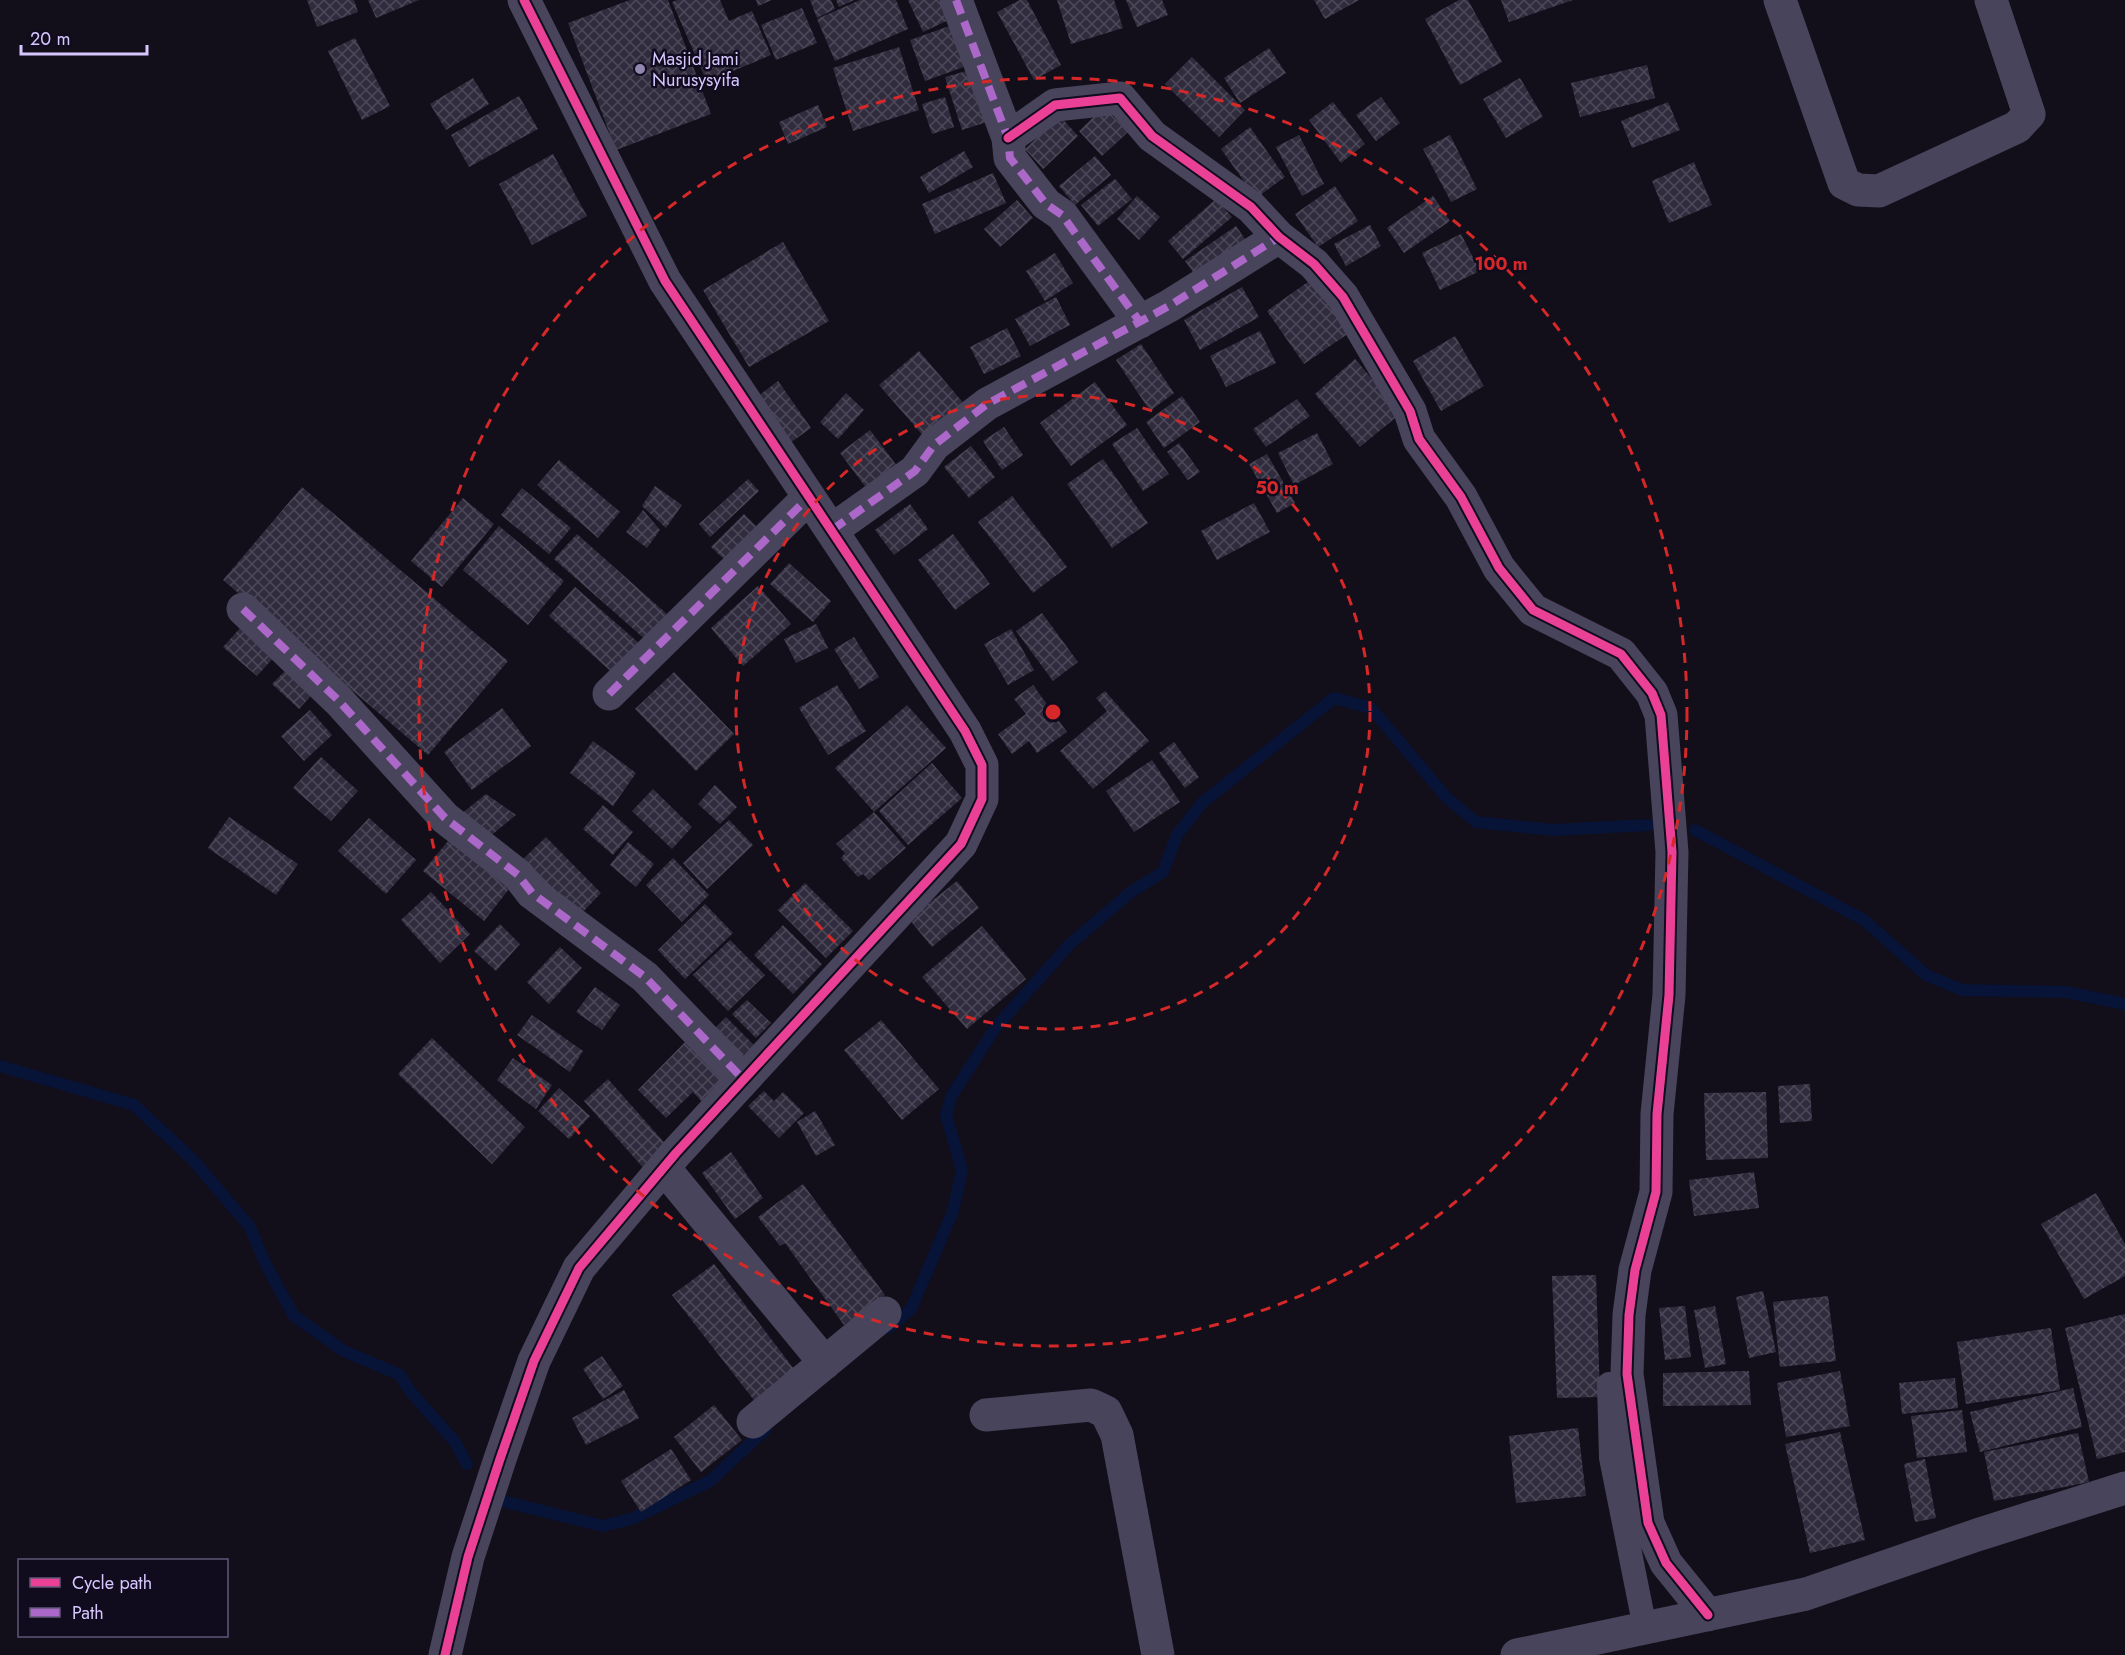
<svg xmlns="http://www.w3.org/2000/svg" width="2125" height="1655" viewBox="0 0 2125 1655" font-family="Jost,sans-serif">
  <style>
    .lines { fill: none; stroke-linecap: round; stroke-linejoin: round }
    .stream { stroke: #081338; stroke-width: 12 }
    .building { fill: url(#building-cross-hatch) }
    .lane { stroke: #48445b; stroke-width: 24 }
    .street { stroke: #48445b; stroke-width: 33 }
    .quiet { stroke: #ac68c9; stroke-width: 8; stroke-dasharray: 15 8; stroke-linecap: butt }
    .cycleway-casing { stroke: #110b1e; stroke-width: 13 }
    .cycleway { stroke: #ea4096; stroke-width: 9 }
    .ring { fill: none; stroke: #d62828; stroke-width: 3; stroke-dasharray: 10 8 }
    .poi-dot { fill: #9187af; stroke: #110b1e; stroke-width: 2 }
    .labels { text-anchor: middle; stroke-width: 5; stroke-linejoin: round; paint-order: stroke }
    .poi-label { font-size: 18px; fill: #d6c8ff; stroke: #110b1e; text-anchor: start }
    .centre { fill: #d62828; stroke: #110b1e; stroke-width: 3 }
    .ring-label { font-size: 18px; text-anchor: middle; font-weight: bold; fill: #d62828; stroke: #110b1e; stroke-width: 5; stroke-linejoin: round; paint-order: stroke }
  </style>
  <defs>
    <pattern id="building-cross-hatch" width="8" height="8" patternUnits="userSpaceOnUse" patternTransform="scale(1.5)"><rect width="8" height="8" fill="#312c3d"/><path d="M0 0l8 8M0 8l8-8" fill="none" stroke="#4e495a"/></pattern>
  </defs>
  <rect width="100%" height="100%" fill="#120f1a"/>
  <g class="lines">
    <!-- stream -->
    <path class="stream" d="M1695,830L1864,920L1926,975L1962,990L2066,992L2125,1004
      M0,1066L134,1105L193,1160L250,1227L265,1263L294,1316L344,1351L400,1375L410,1391L455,1442L467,1464
      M888,1328L911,1309L953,1211L962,1170L946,1115L952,1095L996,1027L1070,944L1131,892L1163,872L1177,835L1202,803L1334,698L1371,708L1447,798L1476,822L1553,830L1649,825
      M506,1502L603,1526L634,1518L710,1481L766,1429"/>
  </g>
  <!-- building -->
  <path class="building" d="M307,0H354L358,12L317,27Z
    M368,0H419L376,18Z
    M630,0H668L711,114L616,150L568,23Z
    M677,0H720L729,21L752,11L771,55L707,82L672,2Z
    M756,0H772L758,6Z
    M810,0H831L835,9L817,18Z
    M836,0H854L839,7Z
    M860,0H896L908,29L835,61L817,19Z
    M908,0H948L955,17L923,32Z
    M1020,0H1027L1061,65L1034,80L997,12Z
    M1057,0H1114L1123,28L1071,44Z
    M1126,0H1162L1168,15L1137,27Z
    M1314,0H1359L1325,19Z
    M1459,0H1468L1502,62L1460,85L1425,19Z
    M1501,0H1573L1509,22Z
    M802,8L817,43L776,60L761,25Z
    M955,24L969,65L925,81L910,40Z
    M355,38L390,106L362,120L328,51Z
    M899,47L919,110L853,131L833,68Z
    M1269,48L1286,73L1240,103L1224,78Z
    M1192,57L1245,110L1219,137L1165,84Z
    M1647,65L1655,98L1580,117L1571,83Z
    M970,70L987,122L962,130L945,77Z
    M473,78L489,104L446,130L430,104Z
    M1520,78L1543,117L1506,138L1483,99Z
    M519,96L538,129L469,167L451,135Z
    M945,97L954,127L932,134L922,104Z
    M1381,97L1400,123L1376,141L1356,115Z
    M1333,102L1365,144L1341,163L1309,120Z
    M1668,102L1680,130L1632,148L1621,121Z
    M818,105L827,127L788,144L779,122Z
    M1104,107L1128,132L1102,156L1079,131Z
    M1060,116L1078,136L1043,169L1025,149Z
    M1250,127L1285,177L1256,198L1221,149Z
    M1299,135L1324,184L1302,196L1276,147Z
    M1450,135L1477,189L1451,202L1423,149Z
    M964,151L973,167L929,193L920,177Z
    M553,154L587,216L532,245L499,184Z
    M1095,156L1111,175L1075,205L1059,186Z
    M1694,162L1712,205L1669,223L1652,181Z
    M993,173L1006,203L935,234L922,204Z
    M1115,179L1132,199L1098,226L1081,205Z
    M1335,186L1358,221L1318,247L1295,214Z
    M1137,196L1160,217L1139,240L1117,219Z
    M1433,196L1450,221L1404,253L1387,228Z
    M1216,199L1232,217L1183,259L1168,241Z
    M1017,200L1033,218L1000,247L984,229Z
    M1370,225L1381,246L1346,266L1334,244Z
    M1236,226L1251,248L1200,282L1185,261Z
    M1461,234L1480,271L1440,290L1422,253Z
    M783,242L829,321L749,367L703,290Z
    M1055,253L1073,283L1045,301L1026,271Z
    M1312,279L1349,333L1304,364L1267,311Z
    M1242,287L1259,317L1200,350L1184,320Z
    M1056,297L1070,325L1030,346L1015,319Z
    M1007,328L1021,356L984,374L970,347Z
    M1260,331L1276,363L1226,387L1210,356Z
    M1455,336L1484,386L1441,411L1413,361Z
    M1141,344L1174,393L1150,411L1116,360Z
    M919,351L966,406L926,439L879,385Z
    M1355,359L1401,413L1360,447L1315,394Z
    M778,381L811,428L787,445L754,399Z
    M1095,382L1127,425L1071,466L1040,423Z
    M846,393L864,410L838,439L820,422Z
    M1182,396L1200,422L1164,448L1146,422Z
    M1297,399L1310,416L1266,447L1253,429Z
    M1004,427L1023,455L1002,470L983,441Z
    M1137,428L1169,474L1143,491L1112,444Z
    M870,430L897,466L867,489L840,453Z
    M1317,433L1333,464L1294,485L1278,453Z
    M1179,443L1200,472L1188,480L1167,452Z
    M971,446L995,477L969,498L944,467Z
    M1267,454L1295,503L1277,513L1249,464Z
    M1103,459L1148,523L1112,548L1067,484Z
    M559,460L620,512L598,538L537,485Z
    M748,479L759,491L710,537L699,524Z
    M655,486L682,505L666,528L642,506Z
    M302,487L508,661L428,755L223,580Z
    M522,488L571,528L549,554L501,515Z
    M1012,496L1067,567L1033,593L978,522Z
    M463,498L494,524L442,587L411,561Z
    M1254,503L1270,532L1217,560L1201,531Z
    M910,504L928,529L894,555L875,530Z
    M643,510L660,530L647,548L626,532Z
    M744,514L763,533L730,565L711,547Z
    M499,526L564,581L528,625L463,570Z
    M577,534L669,616L647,641L554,559Z
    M953,534L990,584L955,610L918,560Z
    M789,563L831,601L813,622L770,584Z
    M758,586L791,624L743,666L711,628Z
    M575,587L641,645L615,675L549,616Z
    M1042,613L1078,662L1053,681L1016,631Z
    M816,624L828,648L796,663L784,639Z
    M242,626L275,656L257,676L223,647Z
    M1011,629L1034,670L1008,685L984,644Z
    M854,637L879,677L859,689L834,649Z
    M292,664L318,688L299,709L272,684Z
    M674,672L734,734L696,771L635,709Z
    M837,685L866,731L828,755L799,708Z
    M1033,685L1067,732L1037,753L1029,741L1012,754L998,734L1026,714L1014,699Z
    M1105,691L1149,741L1093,789L1060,751L1107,711L1096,698Z
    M907,705L946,748L874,812L906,848L869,880L863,874L858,877L841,858L845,853L836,844L874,812L835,768Z
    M502,708L531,746L472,790L444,752Z
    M310,710L332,735L304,761L281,736Z
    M593,741L636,773L613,806L570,773Z
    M1174,742L1199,777L1185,788L1159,753Z
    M321,757L358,791L331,821L293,788Z
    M1152,760L1180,802L1134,832L1106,791Z
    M932,763L962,798L908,845L879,811Z
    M715,785L737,807L720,824L698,804Z
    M653,789L692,827L672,849L632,811Z
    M486,794L516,815L489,837L461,814Z
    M603,805L633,832L613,855L583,829Z
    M229,817L298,864L276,895L208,848Z
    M369,818L416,860L386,894L338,851Z
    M729,820L753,845L707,889L683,863Z
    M546,837L601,893L578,917L522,860Z
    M449,840L509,889L484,921L423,871Z
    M628,842L654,864L636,887L610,865Z
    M673,858L709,895L682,922L646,885Z
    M957,881L979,908L932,947L909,919Z
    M805,883L853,931L826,958L778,910Z
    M431,892L470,934L440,963L401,920Z
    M705,904L733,933L685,979L658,950Z
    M500,924L520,944L496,971L474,951Z
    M783,925L822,964L793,994L754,955Z
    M982,926L1026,979L967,1029L922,977Z
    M730,940L765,975L728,1011L693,975Z
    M560,947L582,968L549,1004L527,982Z
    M595,987L620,1005L602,1030L576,1012Z
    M747,1000L771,1023L756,1038L732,1014Z
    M532,1015L583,1051L570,1072L517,1035Z
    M726,1017L754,1045L734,1064L707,1036Z
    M881,1020L939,1089L902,1120L844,1050Z
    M691,1036L730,1075L703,1103L693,1092L666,1118L638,1090Z
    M432,1038L525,1127L492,1164L398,1074Z
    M513,1058L552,1085L536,1109L497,1080Z
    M608,1079L670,1149L646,1171L584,1101Z
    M1810,1084L1812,1121L1780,1123L1778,1086Z
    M559,1088L590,1116L569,1139L538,1111Z
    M764,1091L774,1101L783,1092L804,1113L779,1138L748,1106Z
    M1766,1092L1768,1158L1706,1160L1704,1093Z
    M815,1111L835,1145L816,1156L797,1122Z
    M731,1152L763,1198L735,1219L702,1173Z
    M1754,1172L1759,1208L1694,1216L1689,1180Z
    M803,1184L885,1295L844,1325L785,1243L780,1246L758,1217Z
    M2096,1193L2125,1244V1276L2084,1299L2041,1224Z
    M714,1264L797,1373L757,1404L672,1295Z
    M1596,1275L1600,1397L1557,1398L1552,1276Z
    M1763,1291L1776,1352L1749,1358L1736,1297Z
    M1828,1296L1836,1361L1780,1367L1773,1302Z
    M1685,1306L1691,1357L1665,1360L1659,1308Z
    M1715,1306L1726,1364L1705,1368L1694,1310Z
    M2125,1314V1452L2097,1459L2065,1328Z
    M2051,1328L2060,1390L1966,1404L1957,1342Z
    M602,1356L623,1386L603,1399L583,1369Z
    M1749,1371L1751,1405L1663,1406V1373Z
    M1840,1371L1850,1426L1786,1437L1777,1383Z
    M1955,1378L1958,1408L1902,1414L1899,1383Z
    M2073,1388L2082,1427L1980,1452L1970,1412Z
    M624,1390L639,1418L586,1445L572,1418Z
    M714,1405L742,1440L701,1472L674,1437Z
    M1962,1410L1967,1452L1917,1458L1911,1416Z
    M1578,1428L1586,1496L1516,1503L1509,1436Z
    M1840,1432L1865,1540L1810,1553L1785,1444Z
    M2078,1433L2089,1482L1994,1501L1984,1452Z
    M671,1449L691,1480L641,1512L621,1481Z
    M1925,1459L1936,1518L1915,1522L1904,1464Z"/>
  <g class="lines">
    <!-- lane -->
    <path class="lane" d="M1609,1384L1611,1458L1645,1628"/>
    <!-- street -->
    <path class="street" d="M956,0L1008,138L1010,158L1046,204L1062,215L1140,322
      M1780,0L1844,183L1858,190L1879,191L2017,127L2029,114L1991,0
      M1008,138L1055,105L1120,98L1152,136L1251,207L1279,237L1314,264L1343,297L1410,411L1419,439L1461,497L1499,568L1533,610L1621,654L1652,693L1661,715L1672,852L1669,995L1657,1114L1656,1192L1635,1270L1629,1315L1627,1374L1648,1523L1666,1563L1708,1615
      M832,530L915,471L934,445L987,404L1169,306L1279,237
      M243,609L339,701L445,818L518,875L532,893L645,977L743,1079
      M609,694L809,497
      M664,1168L825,1363
      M986,1415L1091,1405L1106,1412L1117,1435L1158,1655
      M753,1422L885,1313
      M445,1655L468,1557L500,1459L534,1361L579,1268L676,1153L961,844L982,799V765L965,731L665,281L524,0
      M1517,1655L1806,1594L1977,1535L2125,1488"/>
    <!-- quiet -->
    <path class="quiet" d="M956,0L1008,138L1010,158L1046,204L1062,215L1140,322
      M832,530L915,471L934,445L987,404L1169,306L1279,237
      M243,609L339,701L445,818L518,875L532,893L645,977L743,1079
      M609,694L809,497"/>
    <defs>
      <path id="cycleway" d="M1008,138L1055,105L1120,98L1152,136L1251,207L1279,237L1314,264L1343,297L1410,411L1419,439L1461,497L1499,568L1533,610L1621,654L1652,693L1661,715L1672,852L1669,995L1657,1114L1656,1192L1635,1270L1629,1315L1627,1374L1648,1523L1666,1563L1708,1615
        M445,1655L468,1557L500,1459L534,1361L579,1268L676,1153L961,844L982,799V765L965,731L665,281L524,0"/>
    </defs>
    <!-- cycleway casing -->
    <use href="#cycleway" class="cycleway-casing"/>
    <!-- cycleway -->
    <use href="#cycleway" class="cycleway"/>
  </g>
  <!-- distance rings -->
  <g class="ring">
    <circle cx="1053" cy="712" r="317"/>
    <circle cx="1053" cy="712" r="634"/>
  </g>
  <!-- markers -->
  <circle class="poi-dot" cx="640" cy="69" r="6"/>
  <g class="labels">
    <!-- poi labels -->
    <g class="poi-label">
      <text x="652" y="65">Masjid Jami<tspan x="652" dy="21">Nurusysyifa</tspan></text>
    </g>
  </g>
  <circle cx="1053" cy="712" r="9" class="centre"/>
  <g class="ring-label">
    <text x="1501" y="270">100 m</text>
    <text x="1277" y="494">50 m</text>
  </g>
  <!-- legend -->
  <rect x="18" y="1559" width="210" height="78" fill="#110b1e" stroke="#605778" stroke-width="1.5"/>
  <rect x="30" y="1578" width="30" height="9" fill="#ea4096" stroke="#605778" stroke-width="1.5"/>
  <text x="72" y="1589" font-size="18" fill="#d6c8ff">Cycle path</text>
  <rect x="30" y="1608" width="30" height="9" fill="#ac68c9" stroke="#605778" stroke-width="1.5"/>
  <text x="72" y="1619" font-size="18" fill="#d6c8ff">Path</text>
  <!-- scale -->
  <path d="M21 45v9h126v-9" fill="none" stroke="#d6c8ff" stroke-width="3"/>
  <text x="30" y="45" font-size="18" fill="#d6c8ff" stroke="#110b1e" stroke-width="4.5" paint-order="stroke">20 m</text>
</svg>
